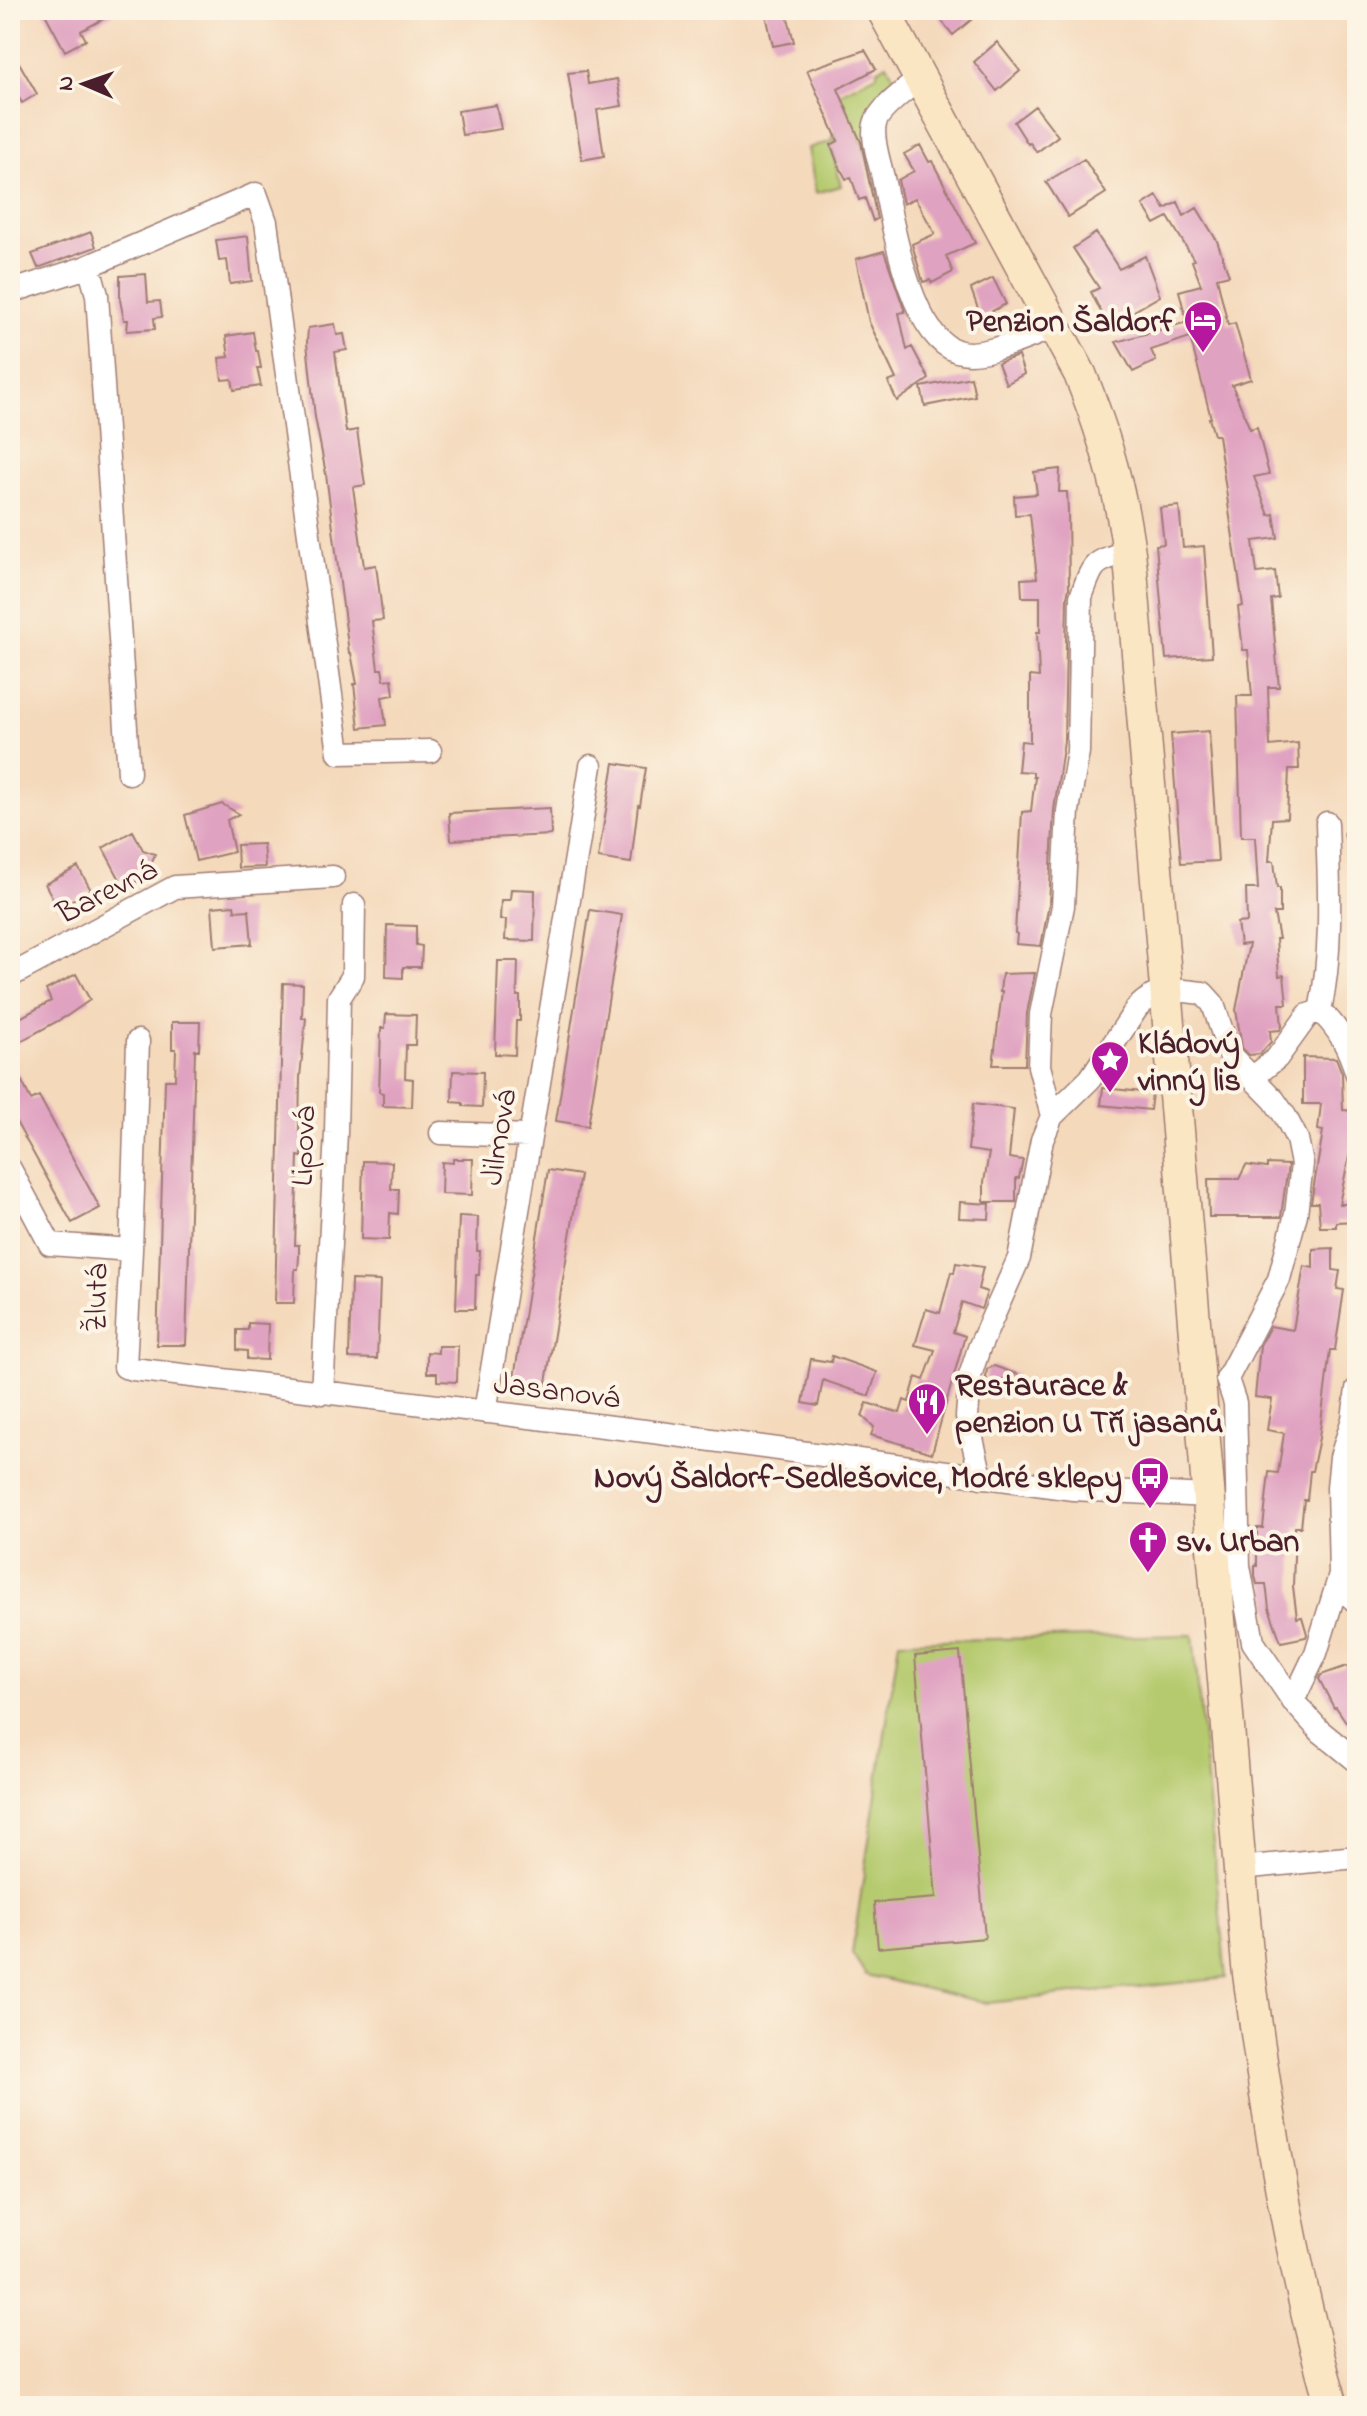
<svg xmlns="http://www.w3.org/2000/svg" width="1367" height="2416" viewBox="0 0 1367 2416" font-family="'Indie Flower',sans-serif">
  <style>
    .green { fill: #b5ca6e; stroke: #80744c; stroke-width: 2 }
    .building { fill: #e0a2c1 }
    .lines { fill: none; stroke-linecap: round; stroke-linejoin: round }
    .street-casing { stroke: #9f7c73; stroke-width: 25 }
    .secondary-casing { stroke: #9f7c73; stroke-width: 35 }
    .street { stroke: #fff; stroke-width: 22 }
    .secondary { stroke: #fbe6c4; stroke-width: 32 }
    .labels { text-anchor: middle; stroke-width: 8; stroke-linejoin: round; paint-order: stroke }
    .poi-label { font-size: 32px; font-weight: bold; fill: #4a1f2b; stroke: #fcf5e5; text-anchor: start }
    .street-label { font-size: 32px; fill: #4a1f2b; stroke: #fcf5e5 }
  </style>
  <rect width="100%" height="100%" fill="#fcf5e5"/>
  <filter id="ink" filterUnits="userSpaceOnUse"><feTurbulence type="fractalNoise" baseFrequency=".0125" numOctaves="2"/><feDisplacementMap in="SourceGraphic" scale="16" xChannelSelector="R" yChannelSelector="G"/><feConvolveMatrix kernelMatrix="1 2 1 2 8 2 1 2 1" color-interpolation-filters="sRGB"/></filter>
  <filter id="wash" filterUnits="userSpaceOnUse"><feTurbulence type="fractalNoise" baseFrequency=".006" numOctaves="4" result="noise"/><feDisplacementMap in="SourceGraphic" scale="32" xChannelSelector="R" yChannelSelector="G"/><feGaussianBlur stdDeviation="1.8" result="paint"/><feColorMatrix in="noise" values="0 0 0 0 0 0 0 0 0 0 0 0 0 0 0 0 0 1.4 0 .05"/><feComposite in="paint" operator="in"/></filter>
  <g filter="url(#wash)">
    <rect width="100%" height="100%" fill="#f4d9bb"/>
    <!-- green -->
    <path class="green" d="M887,64L902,91L871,117L881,201L863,146H866V143L861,142L855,131L835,140L839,141L831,145L841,186L816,193L808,148L830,142L834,133L852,126L840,93L877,74V70Z
      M1193,1635L1226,1978L987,2003L866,1975L852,1953L899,1641Z"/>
    <g id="blocks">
      <!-- building -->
      <path class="building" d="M43,10H120L81,31L86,40L65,51Z
        M765,10H786L794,42L773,46Z
        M933,10H983L953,35Z
        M997,42L1020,71L997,91L974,62Z
        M10,47L37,94L22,103L10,83Z
        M865,50L876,69L838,89L861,142L877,219L873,221L865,198L859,200L851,177L846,179L838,164L831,145L838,141L807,70Z
        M586,71L588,84L617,79L622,106L597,110L604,156L582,160L568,73Z
        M496,105L501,129L462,135L458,111Z
        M1035,106L1058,136L1037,152L1030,143L1028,144L1014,122Z
        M920,145L929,162L932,161L975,243L946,256L953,272L932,283L930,280L923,282L912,244L935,234L915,198L903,204L898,180L914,171L904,154Z
        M1084,159L1106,193L1068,217L1046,182Z
        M1157,196L1165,209L1178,202L1184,216L1197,208L1217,241L1229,275L1217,278L1228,325L1235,323L1251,379L1232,385L1250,429L1257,427L1269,474L1254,477L1269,515L1274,514L1278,538L1253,541L1257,573L1275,571L1278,598L1271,599L1279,687H1268L1270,746L1298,743L1299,769H1289L1287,818L1272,819L1269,861H1274L1277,888H1280V913H1274L1279,939H1276L1279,976L1284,975L1287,1004H1280L1282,1027L1280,1030L1270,1031L1271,1042L1260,1054L1249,1055L1242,1048L1236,1010L1249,944L1240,945L1237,923L1247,922L1246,889H1258L1255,837H1241L1237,696H1252L1248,650H1243L1238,607L1243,606L1218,435H1214L1209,418H1211L1190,337L1151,350L1156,361L1133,372L1116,342L1187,322L1179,291L1201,285L1192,261L1194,260L1168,217L1155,224L1143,205Z
        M91,232L96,247L38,268L32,254Z
        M1096,233L1119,269L1145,256L1160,296L1108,326L1091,292L1099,288L1073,248Z
        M248,236L252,281L230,284L227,260L219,261L216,240Z
        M884,251L905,312L899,313L907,350L912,347L929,379L897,401L888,382L896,379L869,322L856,259Z
        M146,274L148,302L160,301L162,317L154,318L155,329L127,331L128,320H124L120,300V276Z
        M993,278L1006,304L981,317L971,289Z
        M335,324L337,335L344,334L347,350L335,352L346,432L357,430L365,485L353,487L364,567L376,565L383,620L372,621L378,669H382L384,680L392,679L394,695L382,697L386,725L359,728L354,684H357L351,653H349L326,474L315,417L307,343L308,328Z
        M253,332L256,351H258L261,368H257L261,386L234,390L232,379L222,380L219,358L229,357L226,336Z
        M1018,356L1024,374L1006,384L998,363Z
        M971,377L975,396L925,406L921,387Z
        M1060,469L1059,492H1067L1068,511L1069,588L1067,597L1064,741L1054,810L1049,904L1041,946L1016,944L1017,934L1015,933L1022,812L1031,811L1035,777H1033V772L1018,771L1021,741L1030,742V676L1039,677L1037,632H1040V597H1022L1021,579L1037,578L1030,514L1015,515L1014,496L1037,494L1034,472Z
        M1179,506L1183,548L1204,546L1212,656L1166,659L1156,545L1164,544L1160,508Z
        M1209,731L1218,861L1181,863L1171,734Z
        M614,763L646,768L640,806L638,805L631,863L598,858Z
        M222,804L239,814L227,820L234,852L196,861L185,815Z
        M550,808L551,835L451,840L449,813Z
        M133,831L143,850L155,854L151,864L154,870L125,889L103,848Z
        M263,844L265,867L238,868L237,845Z
        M78,867L91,890L58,908L45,884Z
        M511,889L535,890L534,941L505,940L506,920H500L501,900H510Z
        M234,905L235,911L249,910L252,944L215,947L212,907Z
        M590,910L622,915L588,1126L556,1121Z
        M387,925L416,926V945L422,946L421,967H403V978L386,977Z
        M498,961H518L517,996H520V1021H516L515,1055L495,1054Z
        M1035,973L1027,1013L1025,1065H993L1002,992H1000L1002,974Z
        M76,974L90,1000L67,1016L10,1047V999L20,1018L51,1001L46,990Z
        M283,983L303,984L302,1018H306L300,1077L299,1132H302V1157L298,1156L295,1245H299V1257L298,1269H295L294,1303H275Z
        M386,1014L416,1015L415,1045H406L405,1078L413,1079L412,1107L383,1106V1093L379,1092L380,1061L381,1028H385Z
        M172,1022H200L199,1050H195L186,1345H157L165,1080H175L176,1049H172Z
        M10,1057L31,1100L39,1096L100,1208L72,1223L10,1111Z
        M1303,1057L1336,1058L1342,1073L1343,1110L1355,1111L1354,1133L1339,1204H1357V1221L1336,1222V1227H1320L1318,1203H1311L1323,1131L1318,1130L1321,1104H1303Z
        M453,1071L483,1072L482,1107L463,1106V1103L452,1102Z
        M1103,1088L1152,1093L1150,1110L1101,1105Z
        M973,1104L1014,1109L1009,1158L1023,1160L1019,1178H1016V1202H984V1182L989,1153L968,1150Z
        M453,1159H473L472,1195L441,1194L442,1162L453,1163Z
        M363,1161L392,1162L391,1189H399L398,1214L390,1213L389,1240L361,1239Z
        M1267,1164L1288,1165L1281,1217H1209L1208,1179H1239L1246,1165L1267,1168Z
        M548,1170L580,1175L545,1389L513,1384Z
        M960,1202L990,1204L989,1219L959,1218Z
        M459,1216L478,1217L477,1251H480L479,1275H476L475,1309H456Z
        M1333,1248V1270L1340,1271L1337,1289L1344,1290L1335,1350H1330L1319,1438L1312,1471H1310L1307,1500H1304L1301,1527H1295L1293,1587L1297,1618L1302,1617L1307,1634L1306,1637L1281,1642L1269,1608L1266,1584H1257L1255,1576V1566H1257V1528H1263L1269,1472L1278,1473L1284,1433L1267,1430L1272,1399L1255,1397L1260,1345L1270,1326L1293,1330L1304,1266L1313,1268V1249Z
        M956,1263L983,1267L978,1289L987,1292L981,1309L962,1302L953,1332L965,1336L932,1453L871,1435L874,1427L862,1416L867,1403L900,1413L904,1400L909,1402L916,1377L924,1380L935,1350L915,1345L926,1309L940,1313L951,1272L954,1273Z
        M351,1280L380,1281L377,1359L349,1358Z
        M248,1323L268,1324L267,1360L247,1359V1351L237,1350V1330H248Z
        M438,1346H458L457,1382L437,1381V1373H427V1352L438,1353Z
        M832,1356L877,1372L869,1396L823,1380L818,1406L803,1403L811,1359L831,1362Z
        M994,1366L1017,1374L994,1384L988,1382L986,1377L987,1369Z
        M960,1652L985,1938L878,1948L874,1903L936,1898L915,1656Z
        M1347,1666L1357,1694V1738L1336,1707L1334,1708L1319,1679L1321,1675Z"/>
    </g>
  </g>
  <g filter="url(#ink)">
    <use href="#blocks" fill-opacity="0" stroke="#9f7c73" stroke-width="2"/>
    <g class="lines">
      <defs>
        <path id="street" d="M921,77C909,88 878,109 875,124C871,140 880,162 883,178C892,221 910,336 957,351C983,360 1030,335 1056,327
          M89,266L97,295L129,773
          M10,292L84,268L256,194L266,222L339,753L430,751
          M1356,835L1357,825
          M10,976L175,887L333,877
          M1320,1011C1333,950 1329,885 1327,823
          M1252,1078L1277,1058L1308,1015L1320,1011C1340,1029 1349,1049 1357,1074
          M1052,1116L1039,1066L1041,1014L1063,906L1068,811L1078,752L1081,597C1094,560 1093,563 1129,551
          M441,1133L530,1136
          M10,1169L50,1244L131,1250L125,1367L133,1369L653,1432L1073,1489L1207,1496
          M131,1250L138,1041
          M1227,1379L1235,1403L1239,1566L1253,1642L1293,1701L1320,1731L1357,1761
          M322,1393L336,1133L339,998L353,976L354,905
          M485,1412L591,766
          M981,1477L967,1417L970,1376L979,1348L1019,1258L1042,1140L1052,1116L1090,1079L1137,1008C1159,986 1174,990 1203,993L1213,1004L1230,1055L1274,1100L1285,1116L1297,1139L1302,1164L1296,1214L1279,1279L1227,1379
          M1338,1584L1357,1603
          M1293,1701L1316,1653L1340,1575L1338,1487L1341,1457L1353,1419L1357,1389
          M1239,1868L1357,1857"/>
        <path id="secondary" d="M883,10L1080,374C1106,438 1124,501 1131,570L1248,1966C1267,2113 1290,2263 1332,2406"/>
      </defs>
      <!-- street casing -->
      <use href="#street" class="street-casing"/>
      <!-- secondary casing -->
      <use href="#secondary" class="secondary-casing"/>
      <!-- street -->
      <use href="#street" class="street"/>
      <!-- secondary -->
      <use href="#secondary" class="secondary"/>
    </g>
  </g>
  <!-- icons -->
  <defs>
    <symbol id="hotel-pin" viewBox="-11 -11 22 30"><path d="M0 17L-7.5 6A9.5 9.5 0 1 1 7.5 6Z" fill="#b5179e" stroke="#fcf5e5"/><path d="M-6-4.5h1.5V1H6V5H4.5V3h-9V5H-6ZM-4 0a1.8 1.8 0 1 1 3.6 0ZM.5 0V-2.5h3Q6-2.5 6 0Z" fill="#fff"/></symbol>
    <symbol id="sight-pin" viewBox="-11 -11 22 30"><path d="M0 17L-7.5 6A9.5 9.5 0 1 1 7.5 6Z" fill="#b5179e" stroke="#fcf5e5"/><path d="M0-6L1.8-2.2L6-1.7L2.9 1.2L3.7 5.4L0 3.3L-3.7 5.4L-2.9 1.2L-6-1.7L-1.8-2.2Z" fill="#fff"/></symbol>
    <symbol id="restaurant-pin" viewBox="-11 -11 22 30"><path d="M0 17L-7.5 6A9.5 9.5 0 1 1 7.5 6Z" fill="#b5179e" stroke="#fcf5e5"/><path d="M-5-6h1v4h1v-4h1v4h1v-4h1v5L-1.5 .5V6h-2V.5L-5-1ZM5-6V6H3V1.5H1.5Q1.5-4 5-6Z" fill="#fff"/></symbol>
    <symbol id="bus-pin" viewBox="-11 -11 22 30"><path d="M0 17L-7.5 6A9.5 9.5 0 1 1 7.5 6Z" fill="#b5179e" stroke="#fcf5e5"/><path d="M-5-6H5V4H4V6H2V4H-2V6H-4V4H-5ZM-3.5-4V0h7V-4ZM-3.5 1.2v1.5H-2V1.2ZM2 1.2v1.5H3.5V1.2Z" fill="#fff"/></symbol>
    <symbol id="church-pin" viewBox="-11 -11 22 30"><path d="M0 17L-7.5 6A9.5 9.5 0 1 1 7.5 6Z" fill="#b5179e" stroke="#fcf5e5"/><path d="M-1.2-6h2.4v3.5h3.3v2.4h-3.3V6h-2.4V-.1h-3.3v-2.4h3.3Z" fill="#fff"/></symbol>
  </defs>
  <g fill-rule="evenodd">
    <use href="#hotel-pin" x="1181" y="298" width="44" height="60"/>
    <use href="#sight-pin" x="1088" y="1038" width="44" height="60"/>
    <use href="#restaurant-pin" x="905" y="1380" width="44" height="60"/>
    <use href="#bus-pin" x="1128" y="1454" width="44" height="60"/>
    <use href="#church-pin" x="1126" y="1518" width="44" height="60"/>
  </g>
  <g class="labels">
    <!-- poi labels -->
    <g class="poi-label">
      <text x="1175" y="331" text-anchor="end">Penzion Šaldorf</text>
      <text x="1138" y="1053">Kládový<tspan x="1138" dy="37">vinný lis</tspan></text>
      <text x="955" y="1395">Restaurace &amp;<tspan x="955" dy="37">penzion U Tří jasanů</tspan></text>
      <text x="1122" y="1487" text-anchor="end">Nový Šaldorf-Sedlešovice, Modré sklepy</text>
      <text x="1176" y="1551">sv. Urban</text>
    </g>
    <!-- street labels -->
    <g class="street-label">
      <text transform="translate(106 890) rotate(-27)" y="11">Barevná</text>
      <text transform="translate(497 1137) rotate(-81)" y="11">Jilmová</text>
      <text transform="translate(302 1146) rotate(-88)" y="11">Lipová</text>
      <text transform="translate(95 1298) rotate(-89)" y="11">Žlutá</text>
      <text transform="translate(557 1389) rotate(7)" y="11">Jasanová</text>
    </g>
  </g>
  <!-- margin -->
  <rect width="1367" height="2416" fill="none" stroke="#fcf5e5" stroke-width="40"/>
  <!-- north arrow -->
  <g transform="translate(84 84) rotate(272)" stroke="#fcf5e5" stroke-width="6" paint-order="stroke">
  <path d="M0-6L14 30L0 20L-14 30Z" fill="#4a1f2b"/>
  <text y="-12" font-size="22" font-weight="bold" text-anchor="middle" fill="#4a1f2b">N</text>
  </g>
</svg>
